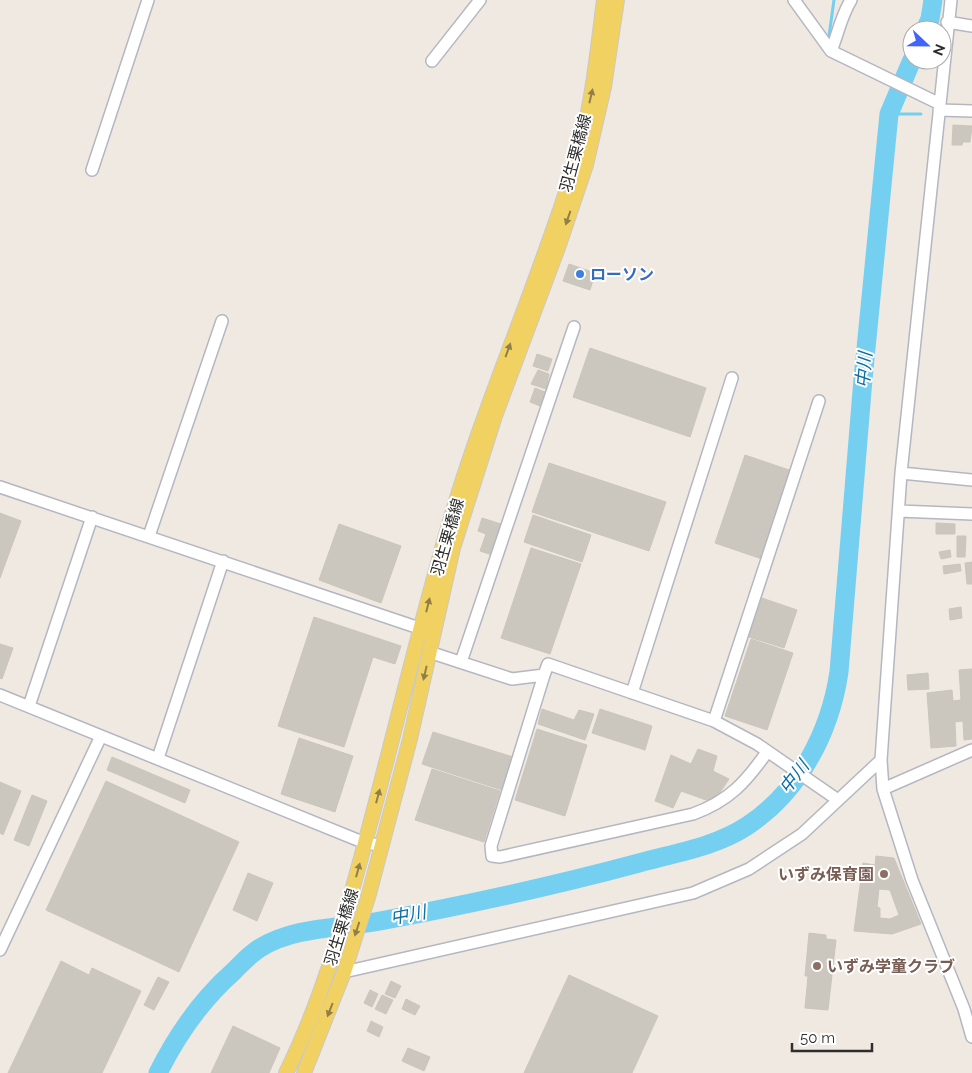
<svg xmlns="http://www.w3.org/2000/svg" width="972" height="1073" viewBox="0 0 972 1073" font-family="Raleway,'Noto Sans JP',sans-serif">
  <style>
    .lines { fill: none; stroke-linecap: round; stroke-linejoin: round }
    .stream { stroke: #75cff0; stroke-width: 3 }
    .river { stroke: #75cff0; stroke-width: 19 }
    .building { fill: #cbc7bf; stroke: #cbc5ba; fill-rule: evenodd }
    .minor-casing { stroke: #b4b7c1; stroke-width: 14 }
    .major-casing { stroke: #c9c9c9; stroke-width: 16 }
    .minor { stroke: #fff; stroke-width: 11 }
    .major { stroke: #f2d163; stroke-width: 14 }
    .oneway { fill: #908048 }
    .shop-dot { fill: #3f7fe0; stroke: #fff; stroke-width: 2 }
    .education-dot { fill: #8d6e63; stroke: #fff; stroke-width: 2 }
    .labels { text-anchor: middle; stroke-width: 4; stroke-linejoin: round; paint-order: stroke }
    .street-label { font-size: 16px; fill: #2e2e2e; stroke: #fff }
    .shop-label { font-size: 16px; font-weight: bold; fill: #366cbe; stroke: #fff; text-anchor: start }
    .education-label { font-size: 16px; font-weight: bold; fill: #785e54; stroke: #fff; text-anchor: end }
    .water-label { font-size: 18px; font-style: italic; fill: #0d6fa3; stroke: #fff }
  </style>
  <rect width="100%" height="100%" fill="#efe9e1"/>
  <g class="lines">
    <!-- stream -->
    <path class="stream" d="M829,36L834,0
      M889,114H921"/>
    <!-- river -->
    <path class="river" d="M925,30L930,19L933,0
      M158,1073C178,1033 201,1000 234,971C242,963 250,954 260,948C296,926 339,929 380,921C466,905 553,886 639,863C675,853 715,847 747,826C800,791 830,732 839,672L863,379L889,114L912,60"/>
  </g>
  <!-- building -->
  <path class="building" d="M953,125L972,126L970,142H963L962,145H952Z
    M569,264L595,273L590,290L563,281Z
    M590,348L706,388L690,437L573,397Z
    M537,354L552,359L548,371L533,366Z
    M538,370L549,374L546,389L531,384Z
    M535,388L545,392L540,406L530,402Z
    M745,455L792,471L762,559L715,543Z
    M549,463L666,502L649,551L532,512Z
    M0,513L21,521L0,578Z
    M533,515L591,535L582,562L524,542Z
    M482,518L501,524L492,555L480,551L486,534L478,531Z
    M936,523L955,524V534H936Z
    M339,524L401,546L381,603L319,580Z
    M957,536H966L965,557H957Z
    M531,548L581,564L550,654L501,638Z
    M950,550L951,557L941,559L939,552Z
    M972,562V584H967L965,563Z
    M960,564L961,571L944,574L943,566Z
    M762,598L797,610L784,648L749,637Z
    M961,607L962,618L950,620L949,609Z
    M314,617L401,646L395,664L373,657L344,747L278,726Z
    M751,639L793,653L767,730L725,716Z
    M0,644L13,648L2,679L0,678Z
    M972,669V739L964,740L963,721L955,722L956,746L931,748L927,693L952,690L953,701L961,700L959,670Z
    M928,673L929,689L908,690L907,675Z
    M542,709L574,720L579,710L594,714L585,740L538,724Z
    M600,709L652,726L645,750L592,733Z
    M537,729L587,745L565,816L515,800Z
    M433,732L513,757L502,790L422,764Z
    M299,738L353,756L335,812L281,794Z
    M698,749L717,756L713,771L729,779L717,797L706,800L681,791L673,808L655,801L671,755L691,764Z
    M112,757L190,790L185,803L107,770Z
    M432,769L500,791L484,842L415,820Z
    M106,781L239,842L179,972L46,910Z
    M0,782L21,791L3,835L0,833Z
    M32,795L47,801L29,846L14,840Z
    M876,856L894,858L921,924L892,934L854,931L863,863L875,865ZM879,889L890,890L899,915L890,919L880,918V908L877,907Z
    M248,873L273,883L257,921L233,910Z
    M809,933L826,935V939L836,940L828,1010L805,1008L808,976H805Z
    M61,961L89,975L92,968L141,991L102,1073H8Z
    M569,975L658,1016L632,1073H524Z
    M158,977L169,982L154,1010L144,1005Z
    M391,981L401,986L395,998L385,994Z
    M370,990L378,994L372,1007L364,1003Z
    M382,995L393,1000L386,1014L375,1009Z
    M406,999L420,1006L415,1015L402,1009Z
    M371,1021L383,1027L379,1037L367,1031Z
    M233,1026L280,1048L269,1073H211Z
    M408,1048L430,1057L424,1071L402,1061Z"/>
  <g class="lines">
    <defs>
      <path id="minor" d="M794,0L831,51L940,104
        M951,0L901,473L881,760L883,789L912,880L964,1009L972,1037
        M947,22L972,26
        M831,51C838,34 841,16 851,0
        M432,61L480,0
        M939,110L972,111
        M92,170L148,0
        M901,473L972,480
        M0,487L422,629
        M899,511L972,514
        M149,536L222,321
        M429,652L512,679L544,675L548,664L714,721L757,744L838,800
        M461,662L574,327
        M544,675L491,846L492,856L500,857L693,814C729,801 746,782 767,752
        M632,693L732,378
        M0,695L365,843L380,845
        M29,706L92,517
        M714,721L819,401
        M158,758L223,561
        M883,789L972,750
        M0,950L101,736
        M344,972L693,893L749,869L802,834L881,760"/>
      <path id="major" d="M286,1073C324,996 347,911 369,828C396,728 419,627 448,528C484,403 538,285 576,161C592,109 597,54 604,0
        M304,1073L344,972L369,894L410,739L453,548L495,416L559,245L586,165L604,87L617,0"/>
    </defs>
    <!-- minor casing -->
    <use href="#minor" class="minor-casing"/>
    <!-- major casing -->
    <use href="#major" class="major-casing"/>
    <!-- minor -->
    <use href="#minor" class="minor"/>
    <!-- major -->
    <use href="#major" class="major"/>
  </g>
  <!-- one-way arrows -->
  <defs><path id="oneway-solid" d="M-6-.8H1V-3.2L6.5 0L1 3.2V.8H-6Z" transform="scale(1.25)"/></defs>
  <g class="oneway">
    <use href="#oneway-solid" transform="translate(591 96) rotate(-77)"/>
    <use href="#oneway-solid" transform="translate(568 218) rotate(109)"/>
    <use href="#oneway-solid" transform="translate(508 350) rotate(-70)"/>
    <use href="#oneway-solid" transform="translate(428 605) rotate(-76)"/>
    <use href="#oneway-solid" transform="translate(425 673) rotate(103)"/>
    <use href="#oneway-solid" transform="translate(378 796) rotate(-75)"/>
    <use href="#oneway-solid" transform="translate(358 870) rotate(-75)"/>
    <use href="#oneway-solid" transform="translate(357 929) rotate(108)"/>
    <use href="#oneway-solid" transform="translate(330 1010) rotate(111)"/>
  </g>
  <!-- markers -->
  <circle class="shop-dot" cx="580" cy="274" r="5"/>
  <g class="education-dot">
    <circle cx="884" cy="874" r="5"/>
    <circle cx="817" cy="966" r="5"/>
  </g>
  <g class="labels">
    <!-- street labels -->
    <g class="street-label">
      <text transform="translate(575 153) rotate(-75)" y="6">羽生栗橋線</text>
      <text transform="translate(447 537) rotate(-74)" y="6">羽生栗橋線</text>
      <text transform="translate(341 927) rotate(-73)" y="6">羽生栗橋線</text>
    </g>
    <!-- shop labels -->
    <g class="shop-label">
      <text x="590" y="280">ローソン</text>
    </g>
    <!-- education labels -->
    <g class="education-label">
      <text x="874" y="880">いずみ保育園</text>
      <text x="827" y="972" text-anchor="start">いずみ学童クラブ</text>
    </g>
    <!-- water labels -->
    <g class="water-label">
      <text transform="translate(864 370) rotate(-85)" y="6">中川</text>
      <text transform="translate(794 777) rotate(-52)" y="6">中川</text>
      <text transform="translate(408 915) rotate(-11)" y="6">中川</text>
    </g>
  </g>
  <!-- north arrow -->
  <g transform="translate(927 45) rotate(112)"><circle r="24" fill="#ffffff" stroke="#ababab"/>
  <path d="M0-4L9 19L0 12L-9 19Z" fill="#4264fb"/>
  <text y="-8" font-size="14" font-weight="bold" text-anchor="middle" fill="#2e2e2e">N</text>
  </g>
  <!-- scale -->
  <path d="M792 1043v8h80v-8" fill="none" stroke="#2e2e2e" stroke-width="2.5"/>
  <text x="800" y="1043" font-size="15" fill="#2e2e2e" stroke="#ffffff" stroke-width="4" paint-order="stroke">50 m</text>
</svg>
